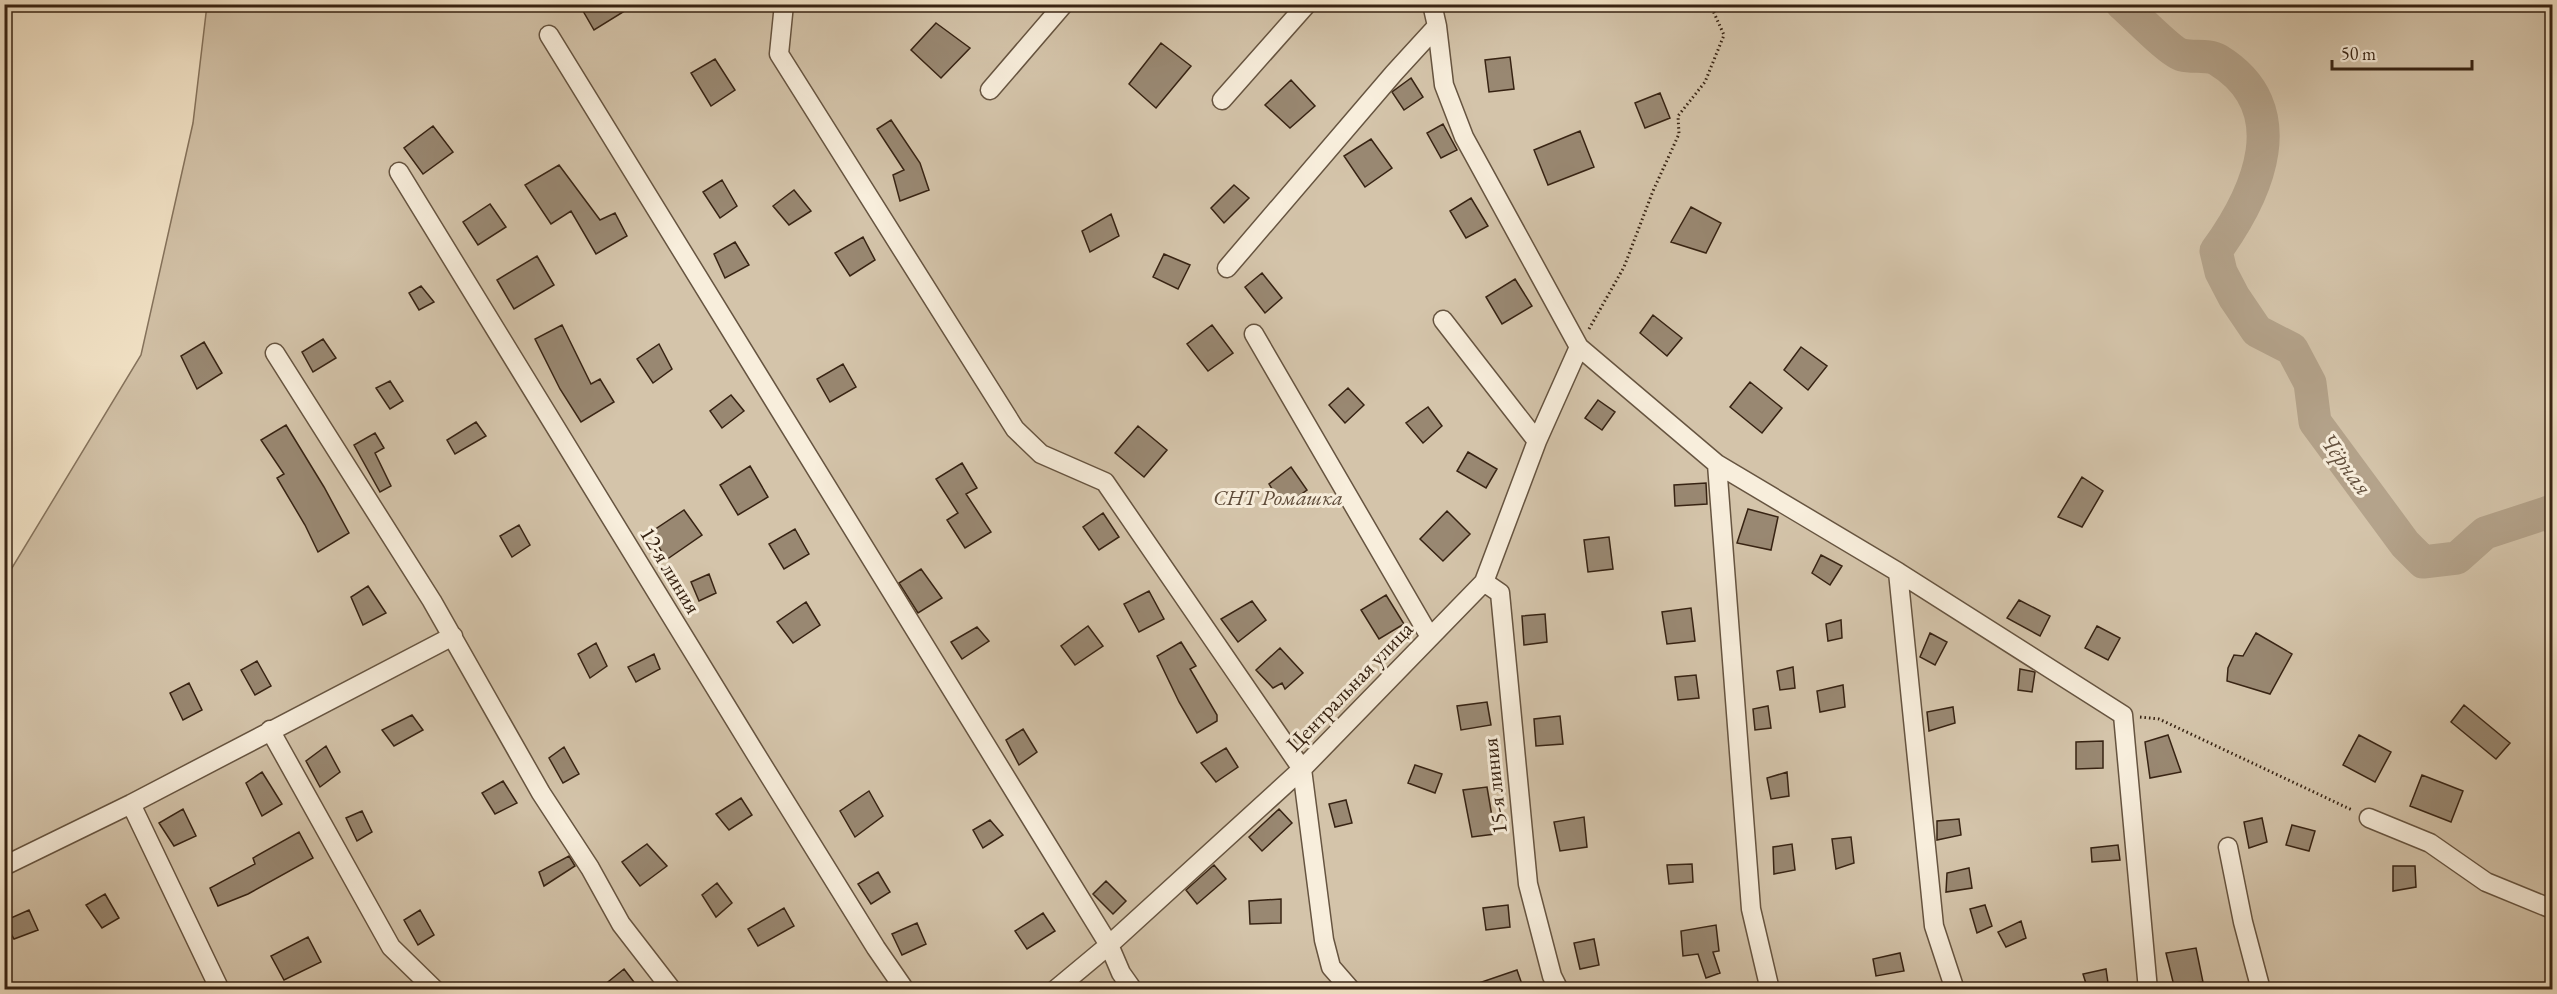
<svg xmlns="http://www.w3.org/2000/svg" width="2557" height="994" viewBox="0 0 2557 994" font-family="'EB Garamond',serif">
  <style>
    .green { fill: #d4c4aa; stroke: #86745e; stroke-width: 1.5 }
    .lines { fill: none; stroke-linecap: round; stroke-linejoin: round }
    .river { stroke: #b4a38b; stroke-width: 33 }
    .building { fill: #998872; stroke: #372313; stroke-width: 1.5 }
    .minor-casing { stroke: #665440; stroke-width: 21 }
    .path { stroke: #372313; stroke-width: 3; stroke-dasharray: 1.5 3; stroke-linecap: butt }
    .minor { stroke: #f8eedc; stroke-width: 18 }
    .labels { text-anchor: middle; stroke-width: 6; stroke-linejoin: round; paint-order: stroke }
    .park-label { font-size: 22px; font-style: italic; fill: #5e4b39; stroke: #f8eedc }
    .street-label { font-size: 22px; fill: #372313; stroke: #f8eedc }
    .water-label { font-size: 24px; font-style: italic; fill: #63503d; stroke: #f8eedc }
  </style>
  <rect width="100%" height="100%" fill="#f4e5c9"/>
  <filter id="stains"><feTurbulence type="fractalNoise" baseFrequency=".00333" numOctaves="4"/><feColorMatrix values="0 0 0 0 .2 0 0 0 0 .09 0 0 0 0 .02 0 0 0 .5 -.17"/></filter>
  <radialGradient id="worn" r=".72"><stop offset=".6" stop-color="#630" stop-opacity="0"/><stop offset="1" stop-color="#630" stop-opacity=".3"/></radialGradient>
  <!-- green -->
  <path class="green" d="M207,5H2552V989H5L4,581L141,355L193,123Z"/>
  <g class="lines">
    <!-- river -->
    <path class="river" d="M2122,4C2134,14 2170,52 2182,55C2193,58 2208,54 2218,60C2296,108 2258,193 2216,251L2221,272L2234,297L2257,331L2292,349L2310,383L2315,422L2405,544L2423,562L2457,558L2485,533L2549,512L2552,517"/>
  </g>
  <!-- building -->
  <path class="building" d="M579,4H636L594,30Z
    M936,23L970,48L941,78L911,50Z
    M1161,43L1191,66L1156,108L1129,84Z
    M1510,57L1514,89L1489,92L1485,60Z
    M715,59L735,90L711,106L691,73Z
    M1411,78L1423,97L1404,110L1392,92Z
    M1291,80L1315,106L1290,128L1265,105Z
    M1660,93L1670,118L1645,128L1635,103Z
    M891,120L920,163L929,190L900,201L893,175L904,170L877,129Z
    M1443,124L1457,150L1441,158L1427,133Z
    M433,126L453,152L423,174L404,148Z
    M1580,131L1594,167L1548,185L1534,150Z
    M1371,139L1392,168L1365,187L1344,156Z
    M559,165L600,220L615,213L627,236L596,254L571,211L551,224L525,185Z
    M722,180L737,206L720,218L703,192Z
    M1234,185L1249,198L1224,223L1211,208Z
    M794,190L811,211L789,225L773,206Z
    M1471,198L1488,226L1466,238L1450,211Z
    M490,204L506,227L478,245L463,222Z
    M1691,207L1721,223L1706,253L1671,242Z
    M1111,214L1119,236L1090,252L1082,231Z
    M863,237L875,260L850,276L835,253Z
    M735,242L749,265L725,278L714,254Z
    M1164,254L1190,265L1178,289L1153,277Z
    M537,256L554,285L514,309L497,280Z
    M1262,273L1282,298L1265,313L1245,287Z
    M1515,279L1532,306L1502,324L1486,297Z
    M421,286L434,302L419,310L409,293Z
    M1653,315L1682,338L1667,356L1640,333Z
    M562,325L591,384L600,379L614,402L581,422L560,389L535,339Z
    M1212,325L1233,353L1208,371L1187,344Z
    M323,339L336,358L313,372L302,352Z
    M204,342L222,373L197,389L181,356Z
    M659,344L672,369L653,383L637,359Z
    M1801,347L1827,366L1808,390L1784,370Z
    M843,364L856,387L830,402L817,379Z
    M390,381L403,401L390,409L376,388Z
    M1750,382L1782,408L1762,433L1730,407Z
    M1348,388L1364,405L1345,423L1329,405Z
    M731,395L744,411L722,428L710,411Z
    M1598,400L1615,412L1602,430L1585,418Z
    M1428,407L1442,426L1423,443L1406,423Z
    M476,422L486,436L455,454L447,440Z
    M286,425L324,487L349,533L318,552L305,525L277,478L284,474L261,440Z
    M1138,426L1167,450L1144,477L1115,453Z
    M375,433L384,448L375,453L391,486L380,492L354,445Z
    M1468,452L1497,469L1486,488L1457,471Z
    M962,463L977,488L966,494L991,532L965,548L947,520L958,513L936,479Z
    M750,466L768,497L738,515L720,485Z
    M1291,467L1307,490L1283,507L1269,484Z
    M2082,477L2103,491L2082,527L2058,517Z
    M1706,483L1707,504L1675,506L1674,485Z
    M1748,509L1778,517L1771,550L1737,543Z
    M684,510L702,535L666,560L651,532Z
    M1447,511L1470,534L1443,561L1420,539Z
    M1103,513L1119,537L1099,550L1083,527Z
    M519,525L530,545L512,557L500,536Z
    M795,529L809,554L784,569L769,544Z
    M1609,537L1613,569L1588,572L1584,540Z
    M1821,555L1842,566L1830,585L1812,573Z
    M921,569L942,598L918,613L899,583Z
    M709,574L716,593L699,601L691,582Z
    M368,586L386,613L363,625L351,597Z
    M1149,591L1164,619L1139,632L1124,604Z
    M1386,595L1404,624L1379,639L1361,610Z
    M2019,600L2050,616L2040,636L2007,618Z
    M1252,601L1266,620L1238,642L1221,619Z
    M806,602L820,625L793,643L777,622Z
    M1691,608L1695,641L1667,644L1662,612Z
    M1545,614L1547,642L1524,645L1522,616Z
    M1841,620L1842,638L1828,641L1826,624Z
    M1088,626L1103,646L1075,665L1061,646Z
    M2097,626L2120,638L2108,660L2085,648Z
    M977,627L989,641L962,659L951,642Z
    M1930,633L1947,642L1935,665L1920,657Z
    M2256,633L2292,654L2270,694L2227,681L2228,668L2234,655L2243,656Z
    M1181,642L1196,666L1190,669L1217,715V721L1197,733L1179,702L1157,656Z
    M596,643L607,666L590,678L578,654Z
    M1280,648L1303,673L1285,689L1282,683L1273,688L1256,670Z
    M654,654L660,669L636,682L628,667Z
    M257,661L271,686L255,695L241,670Z
    M1793,667L1795,688L1780,690L1777,671Z
    M2020,669L2035,672L2032,692L2018,690Z
    M1696,675L1699,698L1678,700L1675,677Z
    M189,683L202,710L183,720L170,693Z
    M1843,685L1845,707L1820,712L1817,691Z
    M1487,702L1491,725L1461,730L1457,706Z
    M2464,705L2510,743L2496,759L2451,722Z
    M1768,706L1771,728L1755,730L1753,709Z
    M1953,707L1955,723L1929,731L1927,712Z
    M412,715L423,730L394,746L382,730Z
    M1560,716L1563,744L1536,746L1534,719Z
    M1023,729L1037,752L1019,765L1006,740Z
    M2168,735L2181,772L2150,778L2145,742Z
    M2359,735L2391,752L2375,782L2343,765Z
    M2103,741V768L2076,769V742Z
    M326,746L340,772L320,787L306,761Z
    M564,747L579,774L563,783L549,758Z
    M1226,748L1238,767L1216,782L1201,763Z
    M1415,765L1442,774L1435,793L1408,783Z
    M262,772L282,804L262,816L246,783Z
    M1787,772L1789,796L1771,799L1767,778Z
    M2422,775L2463,791L2451,822L2410,806Z
    M503,781L517,803L495,814L482,793Z
    M1487,787L1495,834L1472,837L1463,790Z
    M869,791L883,816L855,837L840,811Z
    M741,798L752,815L729,830L716,814Z
    M1346,800L1352,823L1335,827L1329,804Z
    M183,809L196,836L174,846L159,823Z
    M1279,809L1292,823L1262,851L1249,837Z
    M362,811L372,832L357,841L346,818Z
    M1584,817L1587,847L1560,851L1554,822Z
    M2262,818L2267,842L2249,848L2244,822Z
    M1959,819L1961,835L1937,840V821Z
    M990,820L1003,835L983,848L973,830Z
    M2292,825L2315,831L2309,851L2286,845Z
    M299,832L313,858L248,894L218,906L210,888L255,864L253,858Z
    M1851,837L1854,863L1836,869L1832,839Z
    M647,844L667,866L640,886L622,862Z
    M1792,844L1795,870L1774,874L1773,847Z
    M2118,845L2120,860L2092,862L2091,848Z
    M569,856L575,866L544,886L539,872Z
    M1692,864L1693,882L1669,884L1667,865Z
    M1214,865L1226,879L1197,904L1186,890Z
    M2393,866H2415L2416,887L2393,891Z
    M1969,868L1972,888L1946,892L1947,873Z
    M878,872L890,892L871,904L858,884Z
    M1106,881L1126,901L1113,914L1093,894Z
    M717,883L732,903L716,917L702,895Z
    M105,894L119,918L102,928L86,905Z
    M1281,899V923L1250,924L1249,901Z
    M1508,905L1510,927L1486,930L1483,908Z
    M1985,905L1992,926L1977,933L1970,909Z
    M784,908L794,926L758,946L748,929Z
    M29,910L38,930L14,939L4,921Z
    M420,910L434,935L418,945L404,920Z
    M1043,913L1055,931L1027,949L1015,931Z
    M2021,921L2026,938L2006,947L1998,932Z
    M917,923L926,944L902,955L892,934Z
    M1716,925L1719,951L1713,952L1720,973L1706,978L1698,954L1683,956L1681,931Z
    M308,937L321,962L284,980L271,956Z
    M1594,939L1599,965L1580,969L1574,943Z
    M2196,948L2203,982L2174,986L2166,953Z
    M1900,953L1904,971L1876,976L1873,959Z
    M624,969L640,990H598Z
    M2106,969L2109,990H2088L2083,974Z
    M1517,970L1524,990H1467V987Z"/>
  <g class="lines">
    <defs>
      <path id="minor" d="M784,4L779,54L1015,429L1041,454L1105,482L1302,769L1324,940L1331,967L1351,990
        M1432,4L1437,26L1444,85L1464,137L1579,347L1717,464L1898,572L2123,715L2148,990
        M549,35L1109,945L1121,973L1133,990
        M990,90L1064,4
        M1222,100L1307,4
        M399,172L757,756L876,948L905,990
        M1227,268L1394,73L1437,26
        M1443,320L1537,441
        M1254,334L1430,637
        M275,353L432,601L541,793L590,868L621,924L672,990
        M1717,464L1751,909L1770,990
        M1898,572L1934,926L1955,990
        M1484,582L1500,593L1528,884L1552,976L1559,990
        M270,730L391,947L435,990
        M131,804L220,990
        M2369,818L2430,843L2486,882L2552,909
        M2228,847L2243,922L2261,990
        M4,866L131,804L453,636
        M1055,990L1109,945L1302,769L1484,582L1537,441L1579,347"/>
    </defs>
    <!-- minor casing -->
    <use href="#minor" class="minor-casing"/>
    <!-- path -->
    <path class="path" d="M1589,329L1624,267L1653,191L1679,134L1678,116L1705,82L1724,35L1710,4
      M2140,717L2159,719L2352,810"/>
    <!-- minor -->
    <use href="#minor" class="minor"/>
  </g>
  <g class="labels">
    <!-- park labels -->
    <g class="park-label">
      <text x="1278" y="505">СНТ Ромашка</text>
    </g>
    <!-- street labels -->
    <g class="street-label">
      <text transform="translate(671 570) rotate(59)" y="8">12-я линия</text>
      <text transform="translate(1349 686) rotate(-46)" y="8">Центральная улица</text>
      <text transform="translate(1494 786) rotate(-96)" y="8">15-я линия</text>
    </g>
    <!-- water labels -->
    <g class="water-label">
      <text transform="translate(2346 464) rotate(54)" y="8">Чёрная</text>
    </g>
  </g>
  <!-- margin -->
  <rect width="2557" height="994" fill="none" stroke="#f4e5c9" stroke-width="24"/>
  <rect x="6" y="6" width="2545" height="982" fill="none" stroke="#372313" stroke-width="3"/>
  <rect x="12" y="12" width="2533" height="970" fill="none" stroke="#372313" stroke-width="1.5"/>
  <!-- scale -->
  <path d="M2332 60v9h140v-9" fill="none" stroke="#372313" stroke-width="3"/>
  <text x="2341" y="60" font-size="18" fill="#372313" stroke="#f8eedc" stroke-width="4.5" paint-order="stroke">50 m</text>
  <rect width="100%" height="100%" filter="url(#stains)"/>
  <rect width="100%" height="100%" fill="url(#worn)"/>
</svg>
